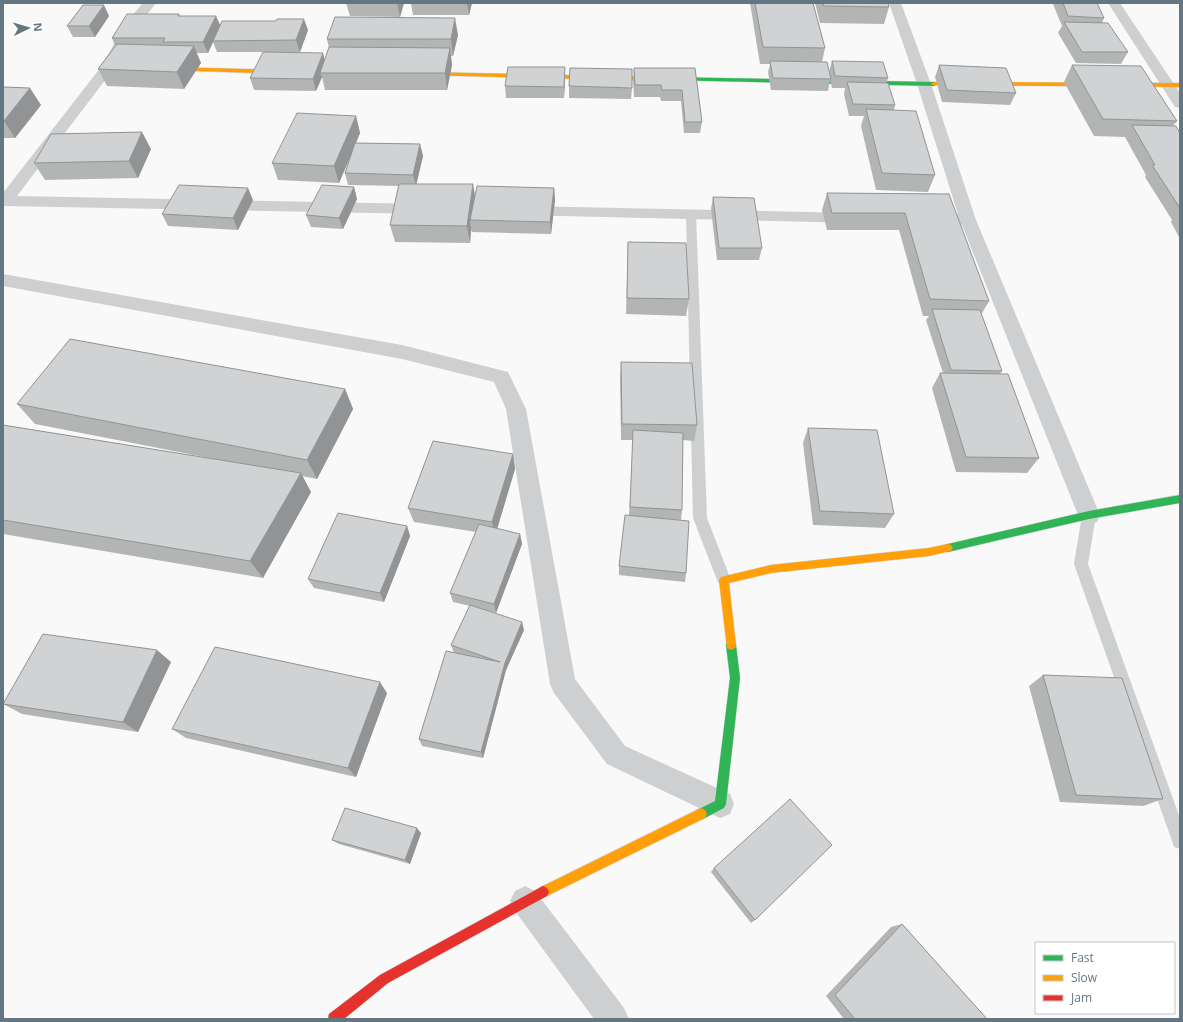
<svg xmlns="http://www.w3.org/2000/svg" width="1183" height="1022" viewBox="0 0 1183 1022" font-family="'Open Sans',sans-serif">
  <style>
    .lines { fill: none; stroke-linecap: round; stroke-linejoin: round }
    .fast-casing { stroke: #d5d6d7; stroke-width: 1 }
    .slow-casing { stroke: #d5d6d7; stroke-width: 1 }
    .jam-casing { stroke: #d5d6d7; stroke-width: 1 }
    .lane { fill: #cecfd0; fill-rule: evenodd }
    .street { fill: #cecfd0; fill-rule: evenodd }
    .fast { fill: #30b455; fill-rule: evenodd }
    .slow { fill: #ff9f0a; fill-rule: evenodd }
    .jam { fill: #e5322d; fill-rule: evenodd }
    .wall { fill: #b3b5b5 }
    .shaded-wall { fill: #929394 }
    .building { fill: #d0d2d3; stroke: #929394 }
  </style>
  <rect width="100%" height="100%" fill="#f9f9f9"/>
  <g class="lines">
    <defs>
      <path id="fast" d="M666,77L934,82L937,84L934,86L664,80V78Z
        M1180,495V503L1089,519L948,552L945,551L943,548L945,545L948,544L1089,511Z
        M731,640L735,642L736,645L740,678L726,804L724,808L701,820L697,818L695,814L697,810L715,801L730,678L726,645L727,642Z"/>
      <path id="slow" d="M167,67L283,70L286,72L283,74L165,70L164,69Z
        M421,72L666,77L669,79L666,81L419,75L418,74Z
        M934,82L1180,83V87L932,85L931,84Z
        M948,544L951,545L953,548L951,551L929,556L771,573L729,583L736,645L735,648L731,650L727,648L719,580L721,577L771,565L929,548Z
        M701,808L705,810L707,814L705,818L547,896L543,898L539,896L537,892L539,888Z"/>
      <path id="jam" d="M543,886L547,888L549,892L547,896L388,983L344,1019H328L329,1014L380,975Z"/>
    </defs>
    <!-- fast casing -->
    <use href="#fast" class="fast-casing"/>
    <!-- slow casing -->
    <use href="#slow" class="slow-casing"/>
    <!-- jam casing -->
    <use href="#jam" class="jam-casing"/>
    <!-- lane -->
    <path class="lane" d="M691,211L696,214L707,518L731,580L729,584L724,586L719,584L717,580L693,518L686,214Z
      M1089,510L1094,511L1096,515L1088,564L1180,818V849L1174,847L1172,841L1074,564L1082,515L1084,511Z"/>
    <!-- street -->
    <path class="street" d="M143,3H156L138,26L112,71L17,196L425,204L431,205L433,209L431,213L425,214L3,206V193L101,67L125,24Z
      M889,3H901L931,84L976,220L1100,515L1097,522L1089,524L1081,522L1078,515L962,225L923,223L921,219L923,215L929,214H958L917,84Z
      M1108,3H1120L1180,93V108L1175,107L1173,104Z
      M523,206L855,213L861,214L863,218L861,222L855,223L517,215L515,211L517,207Z
      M3,274L402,345L508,372L526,409L575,679L625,746L730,794L734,804L730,814L720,818L607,764L554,693L550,684L506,409L494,382L402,359L3,286Z
      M525,886L535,891L624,1008L629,1019H594L515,911L510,901L515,891Z"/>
    <!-- fast -->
    <use href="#fast" class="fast"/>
    <!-- slow -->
    <use href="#slow" class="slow"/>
    <!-- jam -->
    <use href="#jam" class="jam"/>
  </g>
  <!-- wall -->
  <path class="wall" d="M298,3H346L345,4Z
    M346,3H404L400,17L350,16Z
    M411,3H472L469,15H413Z
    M750,3H813L825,48L822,62L829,72L832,61L888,78L886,83L895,105L894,110L935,175L928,192L876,190L861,126L864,116H849L844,94L845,88H832L830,80L828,91L771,90L768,72L770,64H760Z
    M815,3H888L889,7L884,24L820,23Z
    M1054,3H1097L1104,18L1102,23L1128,52L1121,64L1076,63L1058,33L1062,26L1053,4Z
    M179,14L180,16H216L220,26L308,30L300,52H217L213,42L208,53H196L201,63L184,89L107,86L98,69L115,46L112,38Z
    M109,16L95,37H73L67,26Z
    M458,35L453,56H451L452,65L447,90H325L322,77L316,91L254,90L250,78L325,59L329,48L327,39Z
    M939,65L1016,93L1010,105L942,102L935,77Z
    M1072,65L1177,121L1173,126L1180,133V239L1171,222L1172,220L1145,177L1146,175L1125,137L1094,136L1064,82Z
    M634,68H695L702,122L700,133H684L681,101H661L660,97H634L633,80Z
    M565,79L564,98H506L505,86Z
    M569,86L632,88L631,99L569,98Z
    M3,87L41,105L15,138H3Z
    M356,116L360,133L356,143L420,144L423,156L416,184L475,196L554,188L555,200L551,234L472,232L471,230L470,243L395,242L390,225L399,186L348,185L345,173L351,155L339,183L278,180L272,163Z
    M151,149L138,178L45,180L34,163Z
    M354,187L357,199L343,229L311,227L306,215Z
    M827,193L949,194L989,301L981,315L1002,371L1000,374L1039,458L1027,473L956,472L932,388L940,373H943L926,320L929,316H923L899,230H827L822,210Z
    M713,197L762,248L759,260H717L711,209Z
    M253,200L238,230L168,226L162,214Z
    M628,242L689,299L686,316L626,314Z
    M621,362L697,425L694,441L683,440L682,510L681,520L657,518L686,573L685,582L619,575V566L629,515L633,440H621L620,378Z
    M345,389L353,409L317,479L302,476L311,492L263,578L3,534V425L225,461L35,424L17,404Z
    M808,428L894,514L885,528L813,525L803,443Z
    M513,454L515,469L497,529L520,534L522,544L496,613L489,611L524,630L506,670L483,758L422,746L419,739L454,653L451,645L470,606L453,602L450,593L476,532L414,522L408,508Z
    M407,526L410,536L384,602L314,588L308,579Z
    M171,662L138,732L22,714L3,704Z
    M1043,675L1163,799L1143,806L1060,802L1029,686Z
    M387,693L356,777L186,738L172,729Z
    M421,833L410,864L339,844L332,840Z
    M714,868L755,920L751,923L711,872Z
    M902,924L987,1019H844L826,996L891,927Z"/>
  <!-- shaded-wall -->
  <path class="shaded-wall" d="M397,3H404L400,17Z
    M467,3H472L469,15Z
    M104,5L109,16L95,37L89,26Z
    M216,16L221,27L213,41V42L208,53L203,42Z
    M455,18L458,35L453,56L451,39Z
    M304,19L308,30L300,52L296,40Z
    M194,46L201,63L184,89L177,72Z
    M450,48L452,65L447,90L445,73Z
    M323,53L326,65L320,73L322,77L316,91L313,79Z
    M565,67V79L564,98V87Z
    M30,88L41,105L15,138L4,121Z
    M356,116L360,133L339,183L334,166Z
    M142,132L151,149L138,178L129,161Z
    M420,144L423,156L416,186L413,175Z
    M473,184L476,201L470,220L471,230L470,243L467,226Z
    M354,187L357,199L343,229L339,218Z
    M248,188L253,200L238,230L233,218Z
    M554,188L555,200L551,234L550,222Z
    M345,389L353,409L317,479L307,460Z
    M513,454L515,469L495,536L492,522Z
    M301,473L311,492L263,578L250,561Z
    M407,526L410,536L384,602L380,593Z
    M520,534L522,544L496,613L494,604Z
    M522,622L524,630L506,670L483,758L481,752L505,663Z
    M157,650L171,662L138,732L123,722Z
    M380,682L387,693L356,777L348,768Z
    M417,828L421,833L410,864L405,860Z"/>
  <!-- building -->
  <path class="building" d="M755,3H813L825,48L763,47Z
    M823,3H888L889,7L824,6Z
    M1063,3H1097L1104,18L1068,16Z
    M83,5H104L89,26H67Z
    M127,14H179L178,16H216L203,42H163L165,38H112Z
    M335,17L455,18L451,39H327Z
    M277,19H304L296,40L213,41L222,21H276Z
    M1064,22L1108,23L1128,52H1082Z
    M117,44L194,46L177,72L98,69Z
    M329,47L450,48L445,73H320Z
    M263,52L323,53L313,79L250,78Z
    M770,61L827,62L831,79L773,78Z
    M832,61L883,62L888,78L835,76Z
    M939,65L1006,68L1016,93L947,90Z
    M1072,65L1141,66L1177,121L1103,119Z
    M508,67H565L564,87L505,86Z
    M570,68L632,69V88L569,86Z
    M634,68H695L702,122H685L682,90H662L661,85H635Z
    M847,82L888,83L895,105L853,104Z
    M3,87L30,88L4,121H3Z
    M866,109L916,111L935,175L882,173Z
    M297,113L356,116L334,166L272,163Z
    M1132,125L1176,126L1180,133V208L1152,165H1155Z
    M142,132L129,161L34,163L51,134Z
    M355,143L420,144L413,175L345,173Z
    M399,184H473L467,226L390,225Z
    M179,185L248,188L233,218L162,214Z
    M322,185L354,187L339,218L306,215Z
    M477,186L554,188L550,222L470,220Z
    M827,193L949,194L989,301L930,299L905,213H832Z
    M713,197L754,198L762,248H719Z
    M628,242L686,243L689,299L627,298Z
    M932,309L980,310L1002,371L951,370Z
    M70,339L345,389L307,460L17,404Z
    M621,362L692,363L697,425L622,424Z
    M940,373L1008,374L1039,458L966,457Z
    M3,425L301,473L250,561L3,520Z
    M808,428L877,430L894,514L820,511Z
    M633,430L683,433L682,510L630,507Z
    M433,441L513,454L492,522L408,508Z
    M338,513L407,526L380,593L308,579Z
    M625,515L689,521L686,573L619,566Z
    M479,524L520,534L494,604L450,593Z
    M470,605L522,622L505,663L481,752L419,739L446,651L500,662L451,645Z
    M43,634L157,650L123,722L3,704Z
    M215,647L380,682L348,768L172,729Z
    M1043,675L1122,678L1163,799L1076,795Z
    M790,799L832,845L755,920L714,868Z
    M345,808L417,828L405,860L332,840Z
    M902,924L987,1019H855L835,995Z"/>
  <!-- border -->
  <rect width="1183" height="1022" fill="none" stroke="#657683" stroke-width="8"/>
  <!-- legend -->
  <rect x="1035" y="942" width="140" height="72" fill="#ffffff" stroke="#c1c8cd"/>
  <rect x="1043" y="955" width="20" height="6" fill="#30b455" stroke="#c1c8cd"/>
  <text x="1071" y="962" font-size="12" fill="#657683">Fast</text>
  <rect x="1043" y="975" width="20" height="6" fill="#ff9f0a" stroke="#c1c8cd"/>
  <text x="1071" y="982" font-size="12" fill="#657683">Slow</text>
  <rect x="1043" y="995" width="20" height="6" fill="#e5322d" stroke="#c1c8cd"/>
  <text x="1071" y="1002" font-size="12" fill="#657683">Jam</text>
  <!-- north arrow -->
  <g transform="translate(28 28) rotate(85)" stroke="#ffffff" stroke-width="3" paint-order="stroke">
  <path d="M0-3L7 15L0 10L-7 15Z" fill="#657683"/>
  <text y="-6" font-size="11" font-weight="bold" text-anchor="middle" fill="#657683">N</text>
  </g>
</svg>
